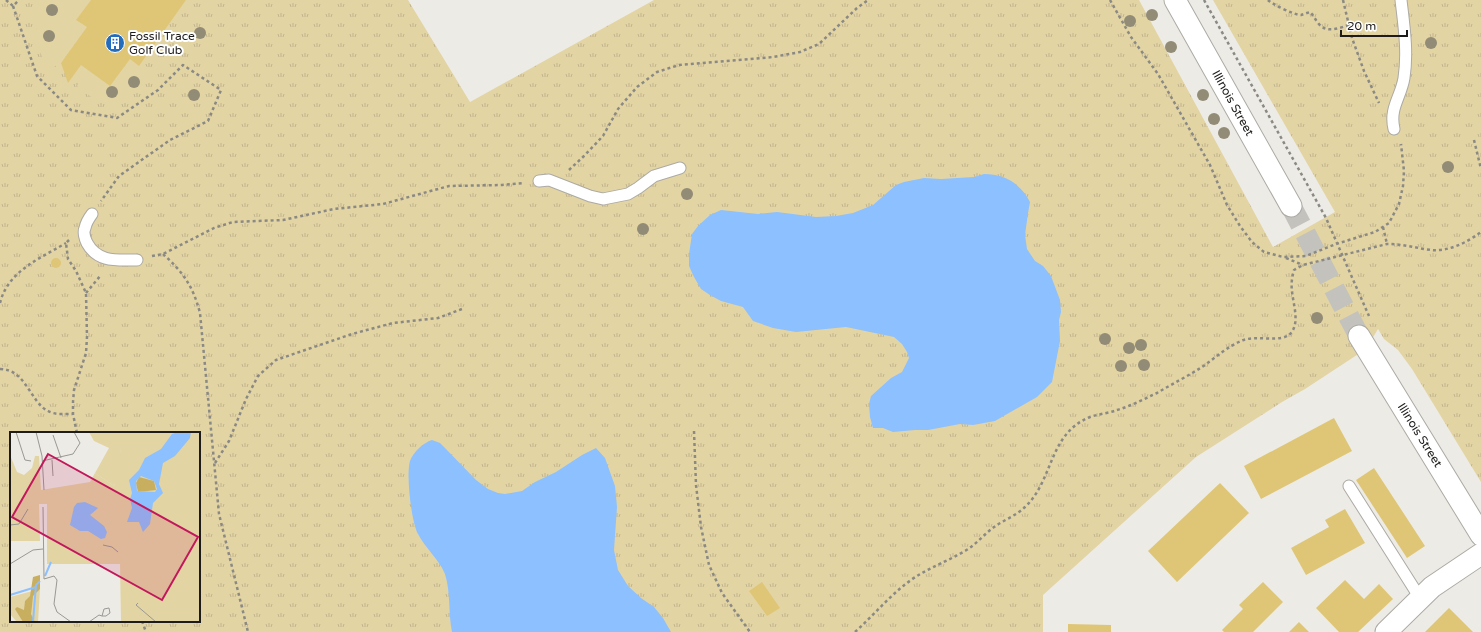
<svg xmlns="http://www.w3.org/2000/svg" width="1481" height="632" viewBox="0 0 1481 632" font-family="'Varela Round',sans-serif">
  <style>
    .grass { fill: url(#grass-tufts); fill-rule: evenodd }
    .garden { fill: #e3d4a4 }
    .water { fill: #8dc0fe }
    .building { fill: #dfc677 }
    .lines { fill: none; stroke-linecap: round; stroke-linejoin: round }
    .street-tunnel { stroke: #c3c2bc; stroke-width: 21; stroke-dasharray: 21 10; stroke-linecap: butt }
    .lane-casing { stroke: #acaaa4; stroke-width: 13 }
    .street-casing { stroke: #acaaa4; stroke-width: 23 }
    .path { stroke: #8a8984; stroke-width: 2.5; stroke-dasharray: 3 3; stroke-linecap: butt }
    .lane { stroke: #fff; stroke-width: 11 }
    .street { stroke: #fff; stroke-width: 21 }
    .tree { fill: #928c76 }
    .labels { text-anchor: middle; stroke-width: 4; stroke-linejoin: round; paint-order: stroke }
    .poi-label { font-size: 12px; fill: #1d1c1a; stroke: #fff; text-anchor: start }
    .street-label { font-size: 12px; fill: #1d1c1a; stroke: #fff }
    .inset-river { fill: none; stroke: #8dc0fe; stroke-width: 2 }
    .inset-road { fill: none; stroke: #9a9894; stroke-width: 1 }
    .view { fill: #c2185b; fill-opacity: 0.15; stroke: #c2185b; stroke-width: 2 }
    .inset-edge { fill: none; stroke: #1d1c1a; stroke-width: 2 }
  </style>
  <defs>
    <pattern id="grass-tufts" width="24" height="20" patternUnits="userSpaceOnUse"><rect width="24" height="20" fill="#e3d4a4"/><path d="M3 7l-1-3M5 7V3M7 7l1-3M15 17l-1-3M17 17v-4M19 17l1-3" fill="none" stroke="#c2b58d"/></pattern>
  </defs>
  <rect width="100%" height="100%" fill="#edebe5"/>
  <!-- grass -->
  <path class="grass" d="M0,0H408L470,102L654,0H1139L1273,247L1335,212L1213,0H1481V482L1412,369L1398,350L1384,339L1378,329L1366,349L1305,389L1282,402L1196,457L1043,595V632H0ZM11,433H199V621H11Z"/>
  <!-- garden -->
  <path class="garden" d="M39,0H91L76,20L87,27L61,63L48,70C36,49 34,23 39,0Z
    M130,59L139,66L141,62C144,64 147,66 148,69C149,72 147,77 145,81C135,94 112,107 95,99C89,96 82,90 77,86L88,70L110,86Z"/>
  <!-- water -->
  <path class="water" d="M984,174C1005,174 1021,184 1030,202L1028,213L1025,235L1027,249L1035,261L1043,266L1051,276L1060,300L1061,312L1059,320L1060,341L1052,382L1037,397L995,421L973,425L960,424L928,430H915L893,432L883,428H873L870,417L869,404L871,396L891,378L902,372L909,358L907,352L902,344L894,337L846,327L796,332L773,328L753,321L743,307L721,301L710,295L701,289L694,277L689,266V254L692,234L698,226L710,215L721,210L758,214L777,212L816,217L836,216L853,213L873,205L896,185L904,182L924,178L941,179L974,177Z
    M432,440L440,443L444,447L476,480L488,489L498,493L505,494L522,491L535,482L556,472L582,455L596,448L605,458L615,486L617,507L614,550L618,570L628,586L641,598L654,607L663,618L671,632H452C448,613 451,593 445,574C439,559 425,548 418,534C411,521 406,474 410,461C414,451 423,443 432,440Z"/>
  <!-- building -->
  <path class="building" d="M91,0H186L139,66L130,59L110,86L81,65L68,83L61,63L87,27L76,20Z
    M51 263a5 5 0 1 1 10 0a5 5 0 1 1-10 0Z
    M1334,418L1352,451L1261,499L1244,466Z
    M1374,468L1425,546L1407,558L1356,480Z
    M1220,483L1249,513L1177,582L1148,551Z
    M1345,509L1365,543L1306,575L1291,548L1329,527L1325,520Z
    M1345,580L1364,599L1379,584L1393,599L1358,632H1339L1316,608Z
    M762,582L780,608L767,616L749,591Z
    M1263,582L1283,602L1253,632H1224L1222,630L1243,609L1239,605Z
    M1449,608L1473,632H1425Z
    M1299,622L1309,632H1289Z
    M1068,624L1111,625V632H1068Z"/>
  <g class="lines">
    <!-- street-tunnel -->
    <path class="street-tunnel" d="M1291,206L1359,336"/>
    <defs>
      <path id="lane" d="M1394,129C1389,108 1401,97 1404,78C1408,52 1404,26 1401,0
        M539,181L549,180L590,196L603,199L628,194L638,188L654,176L680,168
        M92,214C89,218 86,223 85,228C83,232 85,239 87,243C98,263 117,260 137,260
        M1349,486L1420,598"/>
      <path id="street" d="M1175,0L1291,206
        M1359,336L1481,535
        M1386,632L1432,587L1481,554"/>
    </defs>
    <!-- lane casing -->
    <use href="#lane" class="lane-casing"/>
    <!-- street casing -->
    <use href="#street" class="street-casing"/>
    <!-- path -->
    <path class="path" d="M6,0L13,6L19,0
      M1110,0L1131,37L1158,74L1210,165L1227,205L1240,226L1252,242L1264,252L1283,257L1306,256L1336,244L1375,232L1389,223L1399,204L1403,186L1404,171L1401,144
      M1204,0L1326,218L1369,316
      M1268,0C1272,4 1294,15 1301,15C1304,14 1307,13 1310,12C1313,15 1315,19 1318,23C1326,34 1339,28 1349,25
      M1343,0L1352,38L1364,71L1379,103
      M13,6L37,76L71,110L117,118L158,90L183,65L221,90L208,121L170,140L119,176L101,201
      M1474,140L1481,169
      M569,170L584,156L603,136L618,109L637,87L657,72L679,65L773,57L800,52L819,44L857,8L868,0
      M1383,227L1387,244
      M69,240L66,243L68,259L76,271L86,293L87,337L86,353L74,390L73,402V414L77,433
      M163,254C183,272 193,286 200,313L219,514L248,632
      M152,256L163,254L214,228L233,222L283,220L334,209L383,204L449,186L502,185L524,183
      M1286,258L1303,265
      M86,293L101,275
      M0,303C8,271 39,259 66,243
      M0,369C26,369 30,402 48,411C55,415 65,414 73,414
      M694,431L696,485L701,527L709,565L722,593L750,632
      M215,463L229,441L246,399L258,376L276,360L352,334L393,323L438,318L462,309
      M142,621L146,632
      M855,632C874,615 890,595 911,580C928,568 946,562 963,552C975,546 983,535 994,527C1004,520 1017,515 1025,507C1054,480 1048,434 1090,417C1099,414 1109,413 1117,410C1131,406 1144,399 1157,393C1172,384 1188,376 1202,367C1215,358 1227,347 1241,341C1255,334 1282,344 1291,333C1300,322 1293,304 1292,291C1291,284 1292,277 1294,270L1303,265L1387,244C1402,244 1416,248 1431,250C1448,252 1468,242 1481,232"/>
    <!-- lane -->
    <use href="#lane" class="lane"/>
    <!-- street -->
    <use href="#street" class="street"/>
  </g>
  <!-- trees -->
  <g class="tree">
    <circle cx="52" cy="10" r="6"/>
    <circle cx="1152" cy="15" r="6"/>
    <circle cx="1130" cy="21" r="6"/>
    <circle cx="200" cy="33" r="6"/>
    <circle cx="49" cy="36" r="6"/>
    <circle cx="1431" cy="43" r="6"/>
    <circle cx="1171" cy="47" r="6"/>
    <circle cx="134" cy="82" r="6"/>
    <circle cx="112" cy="92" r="6"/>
    <circle cx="194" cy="95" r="6"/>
    <circle cx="1203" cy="95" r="6"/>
    <circle cx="1214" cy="119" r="6"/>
    <circle cx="1224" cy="133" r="6"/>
    <circle cx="1448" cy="167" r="6"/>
    <circle cx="687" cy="194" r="6"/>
    <circle cx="643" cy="229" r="6"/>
    <circle cx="1317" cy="318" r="6"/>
    <circle cx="1105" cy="339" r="6"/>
    <circle cx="1141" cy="345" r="6"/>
    <circle cx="1129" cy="348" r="6"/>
    <circle cx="1144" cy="365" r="6"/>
    <circle cx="1121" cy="366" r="6"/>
  </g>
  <!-- icons -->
  <defs>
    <symbol id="building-disc" viewBox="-11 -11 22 22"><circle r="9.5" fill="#246dbd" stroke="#fff"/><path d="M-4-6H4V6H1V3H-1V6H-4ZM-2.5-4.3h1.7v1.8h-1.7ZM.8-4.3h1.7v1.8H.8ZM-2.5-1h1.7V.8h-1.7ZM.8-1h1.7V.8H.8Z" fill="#fff"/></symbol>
  </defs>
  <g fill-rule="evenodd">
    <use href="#building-disc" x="104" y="32" width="22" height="22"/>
  </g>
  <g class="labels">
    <!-- poi labels -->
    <g class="poi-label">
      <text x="129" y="40">Fossil Trace<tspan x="129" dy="14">Golf Club</tspan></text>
    </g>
    <!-- street labels -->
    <g class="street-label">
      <text transform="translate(1233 103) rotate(61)" y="4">Illinois Street</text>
      <text transform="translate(1420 435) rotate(58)" y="4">Illinois Street</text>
    </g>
  </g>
  <!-- overview -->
  <g transform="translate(10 432)">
    <rect width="190" height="190" fill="#edebe5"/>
    <path d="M79,0H190V190H111L110,132H37V72H29L30,109H0V23L7,40L14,43L22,36L25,24H29L31,58L80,50L85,41L104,54L111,16H99L84,9ZM30,157L28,190H7L0,182V165Z" fill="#e3d4a4"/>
    <path d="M129,45L144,49L146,58L128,60L126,51ZM30,143V157L23,164L22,174L21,182L25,190H13L5,177L7,175L14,178L15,169L20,164L23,145Z" fill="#c7af5f"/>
    <path d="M99,16H111L110,35L104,54L85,41Z" fill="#e3d4a4"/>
    <path d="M168,0H181L180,6L165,24L153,31L149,52L153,61L143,71L140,92L133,100L129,90H117L122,76L120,67L122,61L119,48L129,38L135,26L151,17L162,2ZM131,44L144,49L147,57L145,60L127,59L126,49ZM75,70L88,76L80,83L94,94L97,100L95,106L91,107L78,99H70L60,93L64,75L67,71Z" fill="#8dc0fe" fill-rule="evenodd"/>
    <path class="inset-river" d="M35,144L41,130M0,163L26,155M23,190L26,153L30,149"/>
    <path class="inset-road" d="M6,0L15,28L21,29M26,0L32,24L34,58M64,0L70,11M43,3L51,26M42,28L43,44M32,29L63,22L70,11M33,75L34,147L44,144L47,148L44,172L47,180L61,190M0,93L9,92L18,77M93,113L102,115L108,120M0,132L23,118L33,117M128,171L126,173L146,190M79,190L89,183L92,184H96L100,181L99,176L94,177L92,184"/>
    <path class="view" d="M38,22L188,105L152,168L2,85Z"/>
    <rect width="190" height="190" class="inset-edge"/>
  </g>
  <!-- scale -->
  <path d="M1341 30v6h66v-6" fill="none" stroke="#1d1c1a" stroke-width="2"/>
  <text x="1347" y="30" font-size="12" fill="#1d1c1a" stroke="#ffffff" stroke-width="3" paint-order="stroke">20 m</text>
</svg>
